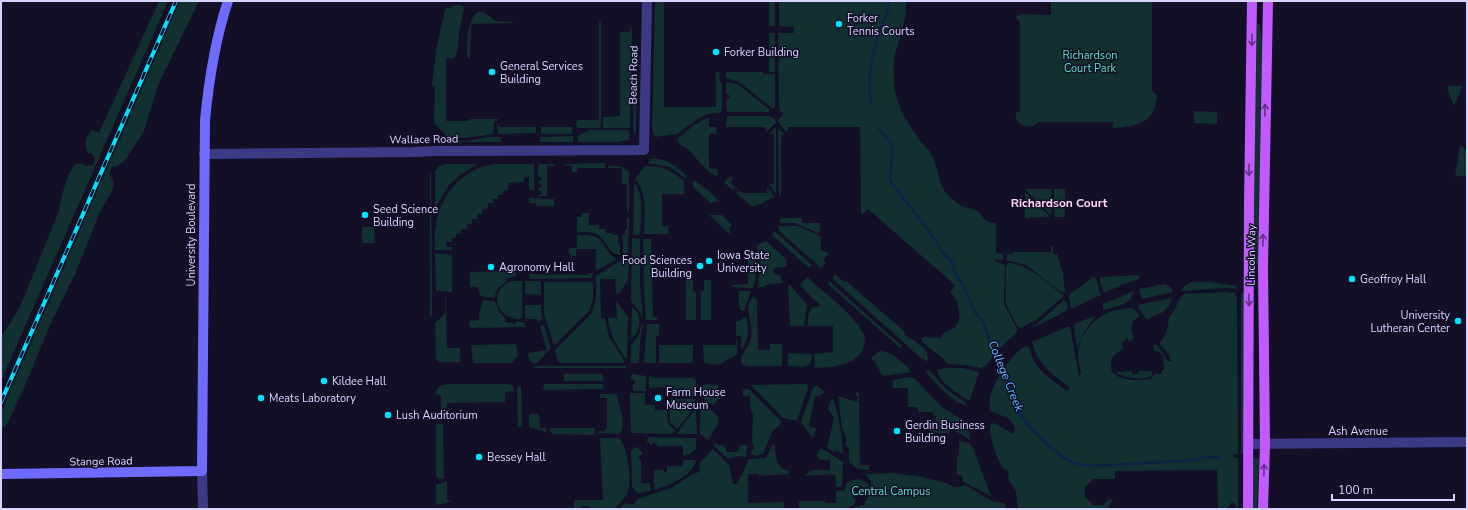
<svg xmlns="http://www.w3.org/2000/svg" width="1468" height="510" viewBox="0 0 1468 510" font-family="'Nunito Sans',sans-serif">
  <style>
    .green { fill: #12302f }
    .lines { fill: none; stroke-linecap: round; stroke-linejoin: round }
    .stream { stroke: #0c2248; stroke-width: 2.5 }
    .tertiary { stroke: #3d3a85; stroke-width: 10 }
    .secondary { stroke: #6f6bff; stroke-width: 10 }
    .primary { stroke: #c25bff; stroke-width: 10 }
    .rail-casing { stroke: #00e5ff; stroke-width: 4 }
    .rail { stroke: #130f26; stroke-width: 2.5; stroke-dasharray: 8; stroke-linecap: butt }
    .oneway { stroke: #623188 }
    .poi-dot { fill: #00e5ff; stroke: #130f26; stroke-width: 1.5 }
    .labels { text-anchor: middle; stroke-width: 3; stroke-linejoin: round; paint-order: stroke }
    .poi-label { font-size: 11px; fill: #d9d4ff; stroke: #130f26; text-anchor: start }
    .park-label { font-size: 11px; fill: #5fe0c0; stroke: #130f26 }
    .street-label { font-size: 11px; fill: #d9d4ff; stroke: #130f26 }
    .neighbourhood-label { font-size: 12px; font-weight: bold; fill: #ffd6f0; stroke: #130f26 }
    .water-label { font-size: 12px; font-style: italic; fill: #62b6ff; stroke: #130f26 }
  </style>
  <rect width="100%" height="100%" fill="#130f26"/>
  <!-- green -->
  <path class="green" d="M159,1H168L1,381V337L19,309L59,211C61,195 66,179 74,165L80,163L87,166L93,165L95,159L92,154L88,153C84,142 85,139 92,130L99,133Z
    M180,1H199L158,85L144,131L126,159L117,166L112,167L109,173L114,182L113,189L100,212L75,274L50,325L24,388L8,422L2,429L1,412Z
    M658,1H664V107H716V72H719L720,82L722,84V110L720,113L708,114L699,118L677,134L655,137L652,128L655,3Z
    M769,1H775V26H769Z
    M779,1H906C907,24 898,39 894,60C893,68 894,77 894,85C896,106 909,125 921,142C924,146 929,149 931,154C942,175 935,189 960,205C965,208 972,208 977,211C986,217 981,222 996,223V253L1003,254V260L994,259L997,262L1003,264L1005,266L1004,304L1018,331L998,350L986,366L980,368L964,365L948,364L941,357L922,342L921,339L924,337L941,338V335C945,332 953,330 955,327C964,316 958,300 950,292L955,285L868,209L863,214L861,213L860,127H788L787,133L779,123L778,120L782,116L783,113L780,112L779,106L778,33H794V27L779,26Z
    M1051,1H1152V91L1157,96C1155,123 1137,126 1114,128L1112,127L1114,122H1039C1037,123 1035,125 1033,126C1025,129 1011,121 1017,112H1020V23L1016,18L1017,16L1022,14L1051,15Z
    M455,5H461L464,7L459,34L457,53L454,58L446,59V121H470V119H498V120L494,122L493,134L465,138H448L434,123L435,86L432,85L437,45L445,10L447,7L450,8Z
    M478,12H483L496,21L513,22V23L471,24L470,59L467,56C467,44 467,18 478,12Z
    M599,22H601V126L598,128H578L576,126L577,120H599Z
    M1257,24H1260L1262,42L1258,264H1252Z
    M628,27L632,29L630,126L629,128H603V117L620,116V32H630V28H628Z
    M769,33H775V72H769Z
    M726,72H763V74H775V108L773,109L739,82L726,78Z
    M634,78H637L636,131L635,135L633,130Z
    M726,82L738,84L770,110L769,112H727L726,100L729,99L730,96L726,93Z
    M1448,86H1463L1454,106L1447,88Z
    M1194,111L1217,112V124L1194,123Z
    M727,116H770L775,119L776,123L766,132V127H726Z
    M709,117V127H716L717,134H709V168L717,169L718,176C707,174 697,158 689,150C685,147 679,145 677,140L678,138L694,125Z
    M498,124L499,127H536V133L498,134L497,125Z
    M541,127H572V134H541Z
    M776,127V194L769,184H774V134H769Z
    M778,127L785,135H781V195H779Z
    M590,130H629L630,140L617,142H578L577,136Z
    M573,136V142H540V137Z
    M487,137H501V142H445L439,141H468Z
    M1460,146H1462L1467,153V175L1455,177Z
    M650,159C664,156 675,166 685,174L686,179L670,167L648,163Z
    M605,163V168H578L577,172H572V166L564,165V164Z
    M446,164H476L477,165L460,175L450,184L435,208V171L439,166Z
    M493,164H534V190H529V177H524V182L508,183V190L503,191V195H498V199H493V203H488V208L482,209V214H477V219H472V224H467V229H461V233L456,234V238H452V242H446V246L448,247H452V250H435C435,242 434,233 436,225C440,194 462,170 493,164Z
    M539,164H555V166H547V196H538V195H541V191H538V188H541V184H538V181H541V177H538V166Z
    M608,166C616,166 623,165 629,172V211H627V184H622V168H608Z
    M645,166C663,166 671,170 684,181V194H662V226H668L669,234H644C644,216 648,193 635,179Z
    M431,169L432,316H430V174Z
    M732,177L733,179L730,183L742,193H767V187L775,197L755,206H751L736,193L738,191L734,188L732,190L724,182L728,178Z
    M693,181H695L709,191L719,201L711,203L693,187Z
    M634,183C645,195 641,219 640,235H633Z
    M1025,189H1051L1052,215H1051Z
    M1054,189H1065V217H1055L1054,215Z
    M1025,192L1049,216V217L1025,218Z
    M529,198L554,199V206H536V203H529Z
    M582,213H589V225H599V229H606V233H612L613,235H618V242L620,243V255L613,253C599,236 603,231 577,232V217H582Z
    M709,215H722L732,225L729,228L732,236Z
    M627,217L629,218L628,255L626,257L623,256V235H625V230L627,229Z
    M781,218H802V223H820V232L818,233L795,223H780L779,221Z
    M780,226H798L820,236L821,238V250L829,253L823,260L826,262L821,268L779,231L778,227Z
    M362,227H374L375,243H362Z
    M775,231L812,265L809,268L772,235Z
    M577,235C583,235 589,235 594,236C606,241 605,253 617,259L596,271V249H576V256H572L569,253V248H577Z
    M632,238L640,239V284L643,319L639,311L631,301Z
    M643,239H651L653,317H657V320H646L644,295Z
    M766,241L786,259L787,265L785,267L774,268L773,273L780,275L783,283L765,285V287H758L760,267L757,245Z
    M1051,246H1053V254H1057L1063,273L1065,293L1058,290L1026,265L1007,260V254H1013V252H1051Z
    M750,249C759,258 757,277 753,288L732,287V285L748,284V253Z
    M435,253L452,255V292L436,291Z
    M622,260H626L629,262L628,279L620,293L616,294L615,279H600L601,318L605,319L609,337L624,360V363H560L558,361L555,350L590,315C598,303 596,289 596,276Z
    M1008,263C1026,262 1050,285 1064,296L1036,320L1021,328L1018,327L1009,311L1006,303V267Z
    M516,271V276L505,279L506,282L498,288L494,298L482,297L479,293L478,287H470V272Z
    M588,273H593L592,278L530,279L529,274L588,275Z
    M835,274L844,282L846,281L905,332L904,334L910,339L911,338C919,345 931,349 927,361H925V360L923,358L922,359L832,278Z
    M1140,275L1139,279L1124,284L1104,293L1100,283V277Z
    M807,277C821,290 862,320 865,339C865,343 864,347 862,351C854,366 830,367 815,368L814,354L833,352V326H807L809,312L813,307H818L820,304L813,299L800,285Z
    M1093,277H1095L1096,279L1101,295L1071,309L1069,297L1070,294Z
    M686,280H693V291L696,292V320H686Z
    M704,280H711V320H701V291H704Z
    M513,281H522V316L520,319C494,319 488,288 513,281Z
    M525,281H540L541,283V295L525,294Z
    M829,281L902,346L900,348L830,286L828,284Z
    M544,282H593V300L589,311L554,346L544,314Z
    M1210,282L1237,286L1236,289L1227,288L1181,291C1187,279 1198,282 1210,282Z
    M1164,284L1171,287L1173,292L1142,299L1139,289Z
    M790,285L807,304L804,326H790L788,287Z
    M738,291H751L744,311H741L739,305Z
    M1134,291C1129,307 1117,306 1103,310V304Z
    M1224,292L1235,293L1237,299L1238,454H1233V457L1238,458V509H1236V505L1232,502L1226,509H1218L1217,470L1115,471V479H1093L1085,487V497L1093,505H1103L1109,499H1113L1107,509H1018L1016,491L1008,479L1009,471C1009,471 1004,469 1004,469C998,463 987,432 991,424L994,423L1014,434L1015,427L1008,418L990,411C990,407 989,403 990,399C992,384 1013,349 1028,346C1031,350 1031,356 1034,361C1041,373 1056,383 1067,391L1070,388C1052,374 1038,365 1032,342L1067,327H1070L1079,376L1081,373C1080,367 1078,360 1078,354C1079,335 1095,316 1113,311C1121,309 1127,307 1134,309L1140,316C1130,321 1130,329 1134,337L1130,342L1127,338L1121,344L1124,347C1121,350 1114,355 1112,358C1111,361 1111,365 1111,368C1114,382 1141,381 1151,379L1155,374H1162V370H1164L1163,355L1158,351H1154V345H1157L1163,353L1167,361H1171L1169,354L1160,345V343L1167,331L1169,318L1175,309L1180,298L1184,294Z
    M1241,293H1244V454H1241Z
    M753,296L757,300L758,350H770V344H782V366H747L742,364C739,354 749,348 751,338C754,323 742,309 753,296Z
    M445,298H446L447,348H460V362H439L436,359L435,322C448,314 445,312 445,298Z
    M1172,298C1166,315 1160,312 1147,320L1137,305Z
    M483,300L495,301L499,312L506,319L505,322L514,324H516V321L525,323V327L470,328L469,321L479,320V314Z
    M1064,300L1067,302L1068,310L1032,328Z
    M616,301L628,317L627,360C617,347 610,335 608,318H617Z
    M525,305H541L542,320L538,322L537,319H525Z
    M632,307C643,314 641,331 631,339Z
    M1095,316L1083,334L1077,348L1074,327V324Z
    M744,317L746,318L747,320C749,334 749,338 741,350V336H736V321H739Z
    M642,324H643L640,341L639,363H631V346L639,334Z
    M647,324H659V335L656,336V363H644Z
    M544,325L551,348L537,363H532L529,359L528,353L547,350L540,326Z
    M736,339H737V353L736,355L718,365L704,363L703,345H736Z
    M516,344L518,355L512,363H473L471,345Z
    M659,345H693V361L691,363H659Z
    M880,351C892,351 904,364 912,372L882,376L874,360L872,361L871,358Z
    M788,353L812,354C812,371 801,366 788,366Z
    M535,366H627L626,368H533Z
    M945,368H962L979,372L970,400H968C959,394 938,382 937,370Z
    M927,370L930,371L945,388L966,403V406C949,399 938,386 926,372L925,371Z
    M1132,371V374H1138L1139,371H1152V375C1145,382 1122,377 1115,372Z
    M564,374H603V381H564Z
    M632,374L646,376V391H633V385L635,382L634,379L630,381Z
    M649,376L657,378H694L696,381V396H671V394H667V387L649,388Z
    M908,377L914,378L942,407L966,422L969,432L970,440L957,432V430L950,429L949,433H933V429H936V416H934L933,412H918V407H908V388H893V380Z
    M448,384H510L513,386V391L505,392V402L447,403V418H436V413H441V395H436C436,386 441,385 448,384Z
    M544,384H603V389L543,390Z
    M705,384L718,385V400L714,405C707,403 700,397 700,389Z
    M807,384L808,388L797,421L783,418L751,385Z
    M518,386H521L522,427H518L517,387Z
    M814,386H817L825,392L819,396H815L809,426L816,428L814,437L811,436L801,422Z
    M743,389H748L752,392L782,422L772,432L763,454C759,455 753,457 750,453L754,449V445L752,444L753,414L751,412L750,396H743Z
    M856,392L859,393L860,465H869V470L858,469L849,462V447L846,446V439L842,427L838,396L857,402L858,397L856,395Z
    M630,393H645V405H655V410H667L668,423L675,431L671,434L631,433Z
    M600,394H615L617,395C619,406 627,425 620,434L598,433V431H604L607,428V398H600Z
    M832,398C838,407 843,443 843,454L836,450L835,452L827,448L834,418L828,408Z
    M671,399H696L691,412L677,429L670,422L669,401Z
    M701,404L709,410L710,409L718,417V424L708,440L700,434V407Z
    M696,408L697,434H678L677,433Z
    M529,414H539L540,428H547L546,432L529,427Z
    M436,424H443L444,478L439,479L436,477Z
    M550,428H595V434L593,435L553,434L551,433Z
    M649,437L696,438V449L690,454L683,456V446H658L654,442L651,445L646,440Z
    M600,438H619C628,447 632,480 628,492C625,498 619,504 614,509H590L589,506H582L580,509H574V501L575,500H603Z
    M959,441L969,443L973,448L991,496L963,482L962,476L957,474V457H959Z
    M715,443L718,445H723L726,448V452H738L739,447L741,445H747L746,457L737,456L728,459L713,445Z
    M774,444C777,455 774,468 789,471V474L759,476V474H748V503L784,502V509H619L625,503L633,505L637,499L671,488L693,474L699,472L700,463L713,449L729,465L733,484H737L749,459L766,458L772,446Z
    M637,447L643,453L638,458L641,460V483H650V491L639,493L635,491L632,486L631,451L633,448Z
    M821,449L826,451L843,462L842,487H836L835,474L806,476C809,467 822,471 830,470V460H820L817,456L818,451Z
    M1253,458H1259L1257,509H1253Z
    M683,460H696C694,476 667,486 654,490V470H664V472H667V466H683Z
    M893,473L923,477L946,483L955,487H960L965,485L992,501L1004,503L1006,509H799V501H825V503H836V491L845,490L846,483C855,478 863,477 870,486L865,488L859,486H851L850,491L853,492V498H855V504L847,508H855L856,505L857,507H860V505H865V501L867,500V497H869L868,490L871,487V481L865,474Z
    M447,481V500L452,501L438,505L436,502V485Z"/>
  <g class="lines">
    <!-- stream -->
    <path class="stream" d="M871,105C867,79 872,52 881,27C884,19 890,10 889,1
      M879,129C882,133 889,139 891,144C895,154 889,170 890,181L935,239L941,251L952,262L955,273L963,285L974,311L983,322L991,344L1004,367L1010,386L1020,414L1031,428L1050,447L1063,457L1077,464L1095,466L1194,460L1206,457L1220,458"/>
    <!-- tertiary -->
    <path class="tertiary" d="M204,154L413,152L434,151L644,150L647,1
      M1249,444L1467,442
      M202,471L203,509"/>
    <!-- secondary -->
    <path class="secondary" d="M1,474L202,471L205,120C209,79 215,40 228,1"/>
    <!-- primary -->
    <path class="primary" d="M1248,509L1249,203L1252,1
      M1263,509L1265,444L1263,267L1268,1"/>
    <defs>
      <path id="rail" d="M1,402L176,1"/>
    </defs>
    <!-- rail casing -->
    <use href="#rail" class="rail-casing"/>
    <!-- rail -->
    <use href="#rail" class="rail"/>
  </g>
  <!-- one-way arrows -->
  <defs><path id="oneway-shaft" d="M-6 0H5M1.5-3L5.5 0L1.5 3" fill="none" stroke-width="1.6" stroke-linecap="round" stroke-linejoin="round"/></defs>
  <g class="oneway">
    <use href="#oneway-shaft" transform="translate(1252 40) rotate(91)"/>
    <use href="#oneway-shaft" transform="translate(1265 110) rotate(-89)"/>
    <use href="#oneway-shaft" transform="translate(1249 170) rotate(91)"/>
    <use href="#oneway-shaft" transform="translate(1263 240) rotate(-89)"/>
    <use href="#oneway-shaft" transform="translate(1249 300) rotate(90)"/>
    <use href="#oneway-shaft" transform="translate(1264 470) rotate(-88)"/>
  </g>
  <!-- markers -->
  <g class="poi-dot">
    <circle cx="839" cy="24" r="4"/>
    <circle cx="716" cy="52" r="4"/>
    <circle cx="492" cy="72" r="4"/>
    <circle cx="365" cy="215" r="4"/>
    <circle cx="709" cy="261" r="4"/>
    <circle cx="700" cy="266" r="4"/>
    <circle cx="491" cy="267" r="4"/>
    <circle cx="1352" cy="279" r="4"/>
    <circle cx="1458" cy="321" r="4"/>
    <circle cx="324" cy="381" r="4"/>
    <circle cx="261" cy="398" r="4"/>
    <circle cx="658" cy="398" r="4"/>
    <circle cx="388" cy="415" r="4"/>
    <circle cx="897" cy="431" r="4"/>
    <circle cx="479" cy="457" r="4"/>
  </g>
  <g class="labels">
    <!-- poi labels -->
    <g class="poi-label">
      <text x="847" y="22">Forker<tspan x="847" dy="13">Tennis Courts</tspan></text>
      <text x="724" y="56">Forker Building</text>
      <text x="500" y="70">General Services<tspan x="500" dy="13">Building</tspan></text>
      <text x="373" y="213">Seed Science<tspan x="373" dy="13">Building</tspan></text>
      <text x="717" y="259">Iowa State<tspan x="717" dy="13">University</tspan></text>
      <text x="692" y="264" text-anchor="end">Food Sciences<tspan x="692" dy="13">Building</tspan></text>
      <text x="499" y="271">Agronomy Hall</text>
      <text x="1360" y="283">Geoffroy Hall</text>
      <text x="1450" y="319" text-anchor="end">University<tspan x="1450" dy="13">Lutheran Center</tspan></text>
      <text x="332" y="385">Kildee Hall</text>
      <text x="666" y="396">Farm House<tspan x="666" dy="13">Museum</tspan></text>
      <text x="269" y="402">Meats Laboratory</text>
      <text x="396" y="419">Lush Auditorium</text>
      <text x="905" y="429">Gerdin Business<tspan x="905" dy="13">Building</tspan></text>
      <text x="487" y="461">Bessey Hall</text>
    </g>
    <!-- park labels -->
    <g class="park-label">
      <text x="1090" y="59">Richardson<tspan x="1090" dy="13">Court Park</tspan></text>
      <text x="891" y="495">Central Campus</text>
    </g>
    <!-- street labels -->
    <g class="street-label">
      <text transform="translate(633 75) rotate(-89)" y="4">Beach Road</text>
      <text transform="translate(424 139) rotate(-1)" y="4">Wallace Road</text>
      <text transform="translate(191 235) rotate(-90)" y="4">University Boulevard</text>
      <text transform="translate(1251 255) rotate(-89)" y="4">Lincoln Way</text>
      <text x="1358" y="435">Ash Avenue</text>
      <text transform="translate(101 461) rotate(-1)" y="4">Stange Road</text>
    </g>
    <!-- neighbourhood labels -->
    <g class="neighbourhood-label">
      <text x="1059" y="207">Richardson Court</text>
    </g>
    <!-- water labels -->
    <g class="water-label">
      <text transform="translate(1006 376) rotate(68)" y="4">College Creek</text>
    </g>
  </g>
  <!-- border -->
  <rect width="1468" height="510" fill="none" stroke="#d9d4ff" stroke-width="4"/>
  <!-- scale -->
  <path d="M1332 494v6h122v-6" fill="none" stroke="#d9d4ff" stroke-width="2"/>
  <text x="1338" y="494" font-size="12" fill="#d9d4ff" stroke="#130f26" stroke-width="3" paint-order="stroke">100 m</text>
</svg>
